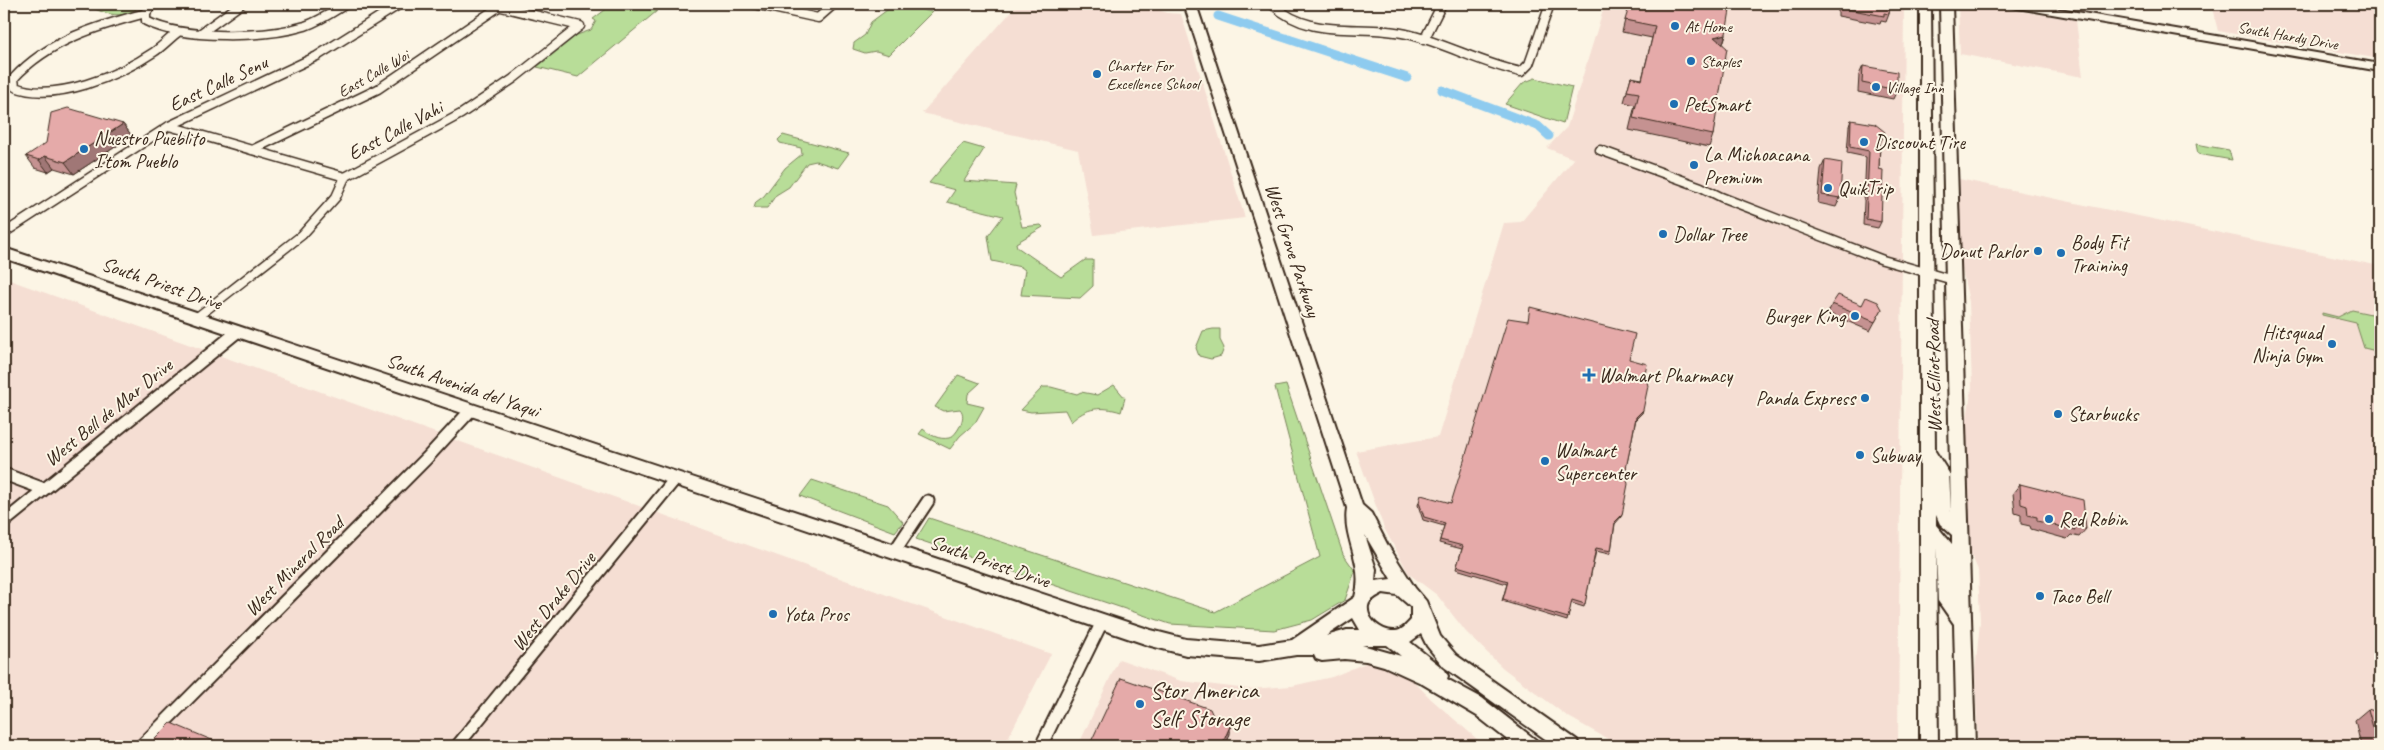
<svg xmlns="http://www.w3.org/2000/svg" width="2384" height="750" viewBox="0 0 2384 750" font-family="Caveat,sans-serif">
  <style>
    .built { fill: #f5ded3 }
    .green { fill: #b8dd98; stroke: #7a845b }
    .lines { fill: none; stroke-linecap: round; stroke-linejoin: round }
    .canal { stroke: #8ecbef; stroke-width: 9 }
    .street-far1-casing { stroke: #3b2a1e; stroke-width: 11 }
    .street-casing { stroke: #3b2a1e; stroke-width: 15 }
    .secondary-casing { stroke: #3b2a1e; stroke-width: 4 }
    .street-far1 { stroke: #fcf5e5; stroke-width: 8 }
    .street { stroke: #fcf5e5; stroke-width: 11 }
    .secondary { fill: #fcf5e5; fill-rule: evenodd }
    .wall { fill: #c59291; stroke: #3b2a1e }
    .shaded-wall { fill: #a07776; stroke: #3b2a1e }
    .building { fill: #e5aaa9; stroke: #3b2a1e }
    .poi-dot { fill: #1f6fb2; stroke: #fcf5e5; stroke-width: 2 }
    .labels { text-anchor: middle; stroke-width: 4; stroke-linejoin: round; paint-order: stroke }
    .far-poi-label { font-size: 16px; fill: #3b2a1e; stroke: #fcf5e5; text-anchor: start }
    .far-street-label { font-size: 16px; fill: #3b2a1e; stroke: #fcf5e5 }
    .street-label { font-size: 20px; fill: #3b2a1e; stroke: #fcf5e5 }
    .poi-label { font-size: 20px; fill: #3b2a1e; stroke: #fcf5e5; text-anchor: start }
    .near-poi-label { font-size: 24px; fill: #3b2a1e; stroke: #fcf5e5; text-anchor: start }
  </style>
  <rect width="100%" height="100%" fill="#fcf5e5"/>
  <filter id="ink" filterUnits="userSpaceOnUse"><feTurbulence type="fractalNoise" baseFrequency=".02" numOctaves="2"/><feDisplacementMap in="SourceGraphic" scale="10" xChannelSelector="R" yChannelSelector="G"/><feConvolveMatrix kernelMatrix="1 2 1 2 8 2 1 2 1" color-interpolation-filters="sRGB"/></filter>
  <g filter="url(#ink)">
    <!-- built -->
    <path class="built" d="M1018,4H1138L1168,13L1181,14L1245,218L1094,235L1078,150L922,113Z
      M1605,4H1904L1898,746H1620L1567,716L1503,668L1466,632L1437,595L1409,574L1384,528L1356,451L1438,437L1504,223L1521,222L1574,159L1547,148L1567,127Z
      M1958,4H1977L2076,20L2083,77L1960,54Z
      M2211,4H2380V59L2218,31Z
      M1959,179L2380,266V746H1978L1975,672L1980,622L1978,570L1971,554L1969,520L1966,424L1972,387L1969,302L1961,264Z
      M4,278L1051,654L1004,746H4Z
      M1387,654L1431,699L1485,746H1078L1119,659L1181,681L1248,689L1292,686L1332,677Z"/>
    <!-- green -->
    <path class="green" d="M102,4H143C126,18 114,17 95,9Z
      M613,4H625L657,11L578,77L537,67L577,35L591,30L596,21L593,19Z
      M895,4L932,12L889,55L876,51L865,53L853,49L854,43L865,35L871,22Z
      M1535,78L1572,87L1563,124L1505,104L1523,83Z
      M783,135L849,153L838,168L816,161L807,163L789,187L776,195L767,208H754L756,202L764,196L785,168L802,154L801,148L780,143L778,140Z
      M963,143L984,149L964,181L1016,185L1014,193L1022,227L1041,225L1043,227L1016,243L1017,247L1061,277L1085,260H1093V286L1080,298L1021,295L1025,270L1021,267L992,261L988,236L1003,216L947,202L955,190L929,183Z
      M2196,144L2229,150L2232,160L2198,154Z
      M2352,310L2380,316V352L2364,348L2356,323L2322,315V313L2338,317Z
      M1213,329H1220V340L1224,348L1221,356L1211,359L1199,356L1196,348L1203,331Z
      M958,375L980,383L968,394L967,403L984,407L975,423L960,436L950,449L919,434L923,429C930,435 939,440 949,438C956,436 968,417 960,409L943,411L935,407Z
      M1114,385L1125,398L1121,412C1102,406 1086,407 1071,422L1065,410L1031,412L1021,410L1043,387H1051L1077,394L1081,392L1097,395Z
      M1286,385L1343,554L1355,571L1345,600L1312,620L1274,630L1170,624L916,539L929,518L1215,612L1320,557L1275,387Z
      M812,480L888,505L903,522L895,532L800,496Z"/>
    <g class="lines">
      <!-- canal -->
      <path class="canal" d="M1218,16L1407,78
        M1442,90L1538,126L1549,136"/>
      <defs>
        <path id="street-far1" d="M152,4L146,13V21C183,40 265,38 305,26C320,21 333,12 346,4
          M489,4L580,26
          M754,4L818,18L834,4
          M1272,4C1313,42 1362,22 1411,35C1449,45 1483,64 1521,72L1529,64L1550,4
          M146,13C97,26 49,40 14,78L15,87C55,103 120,75 154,52C163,46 170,38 178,32
          M201,33L241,4
          M1424,40L1442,4
          M169,126L345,177
          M252,150L378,89L500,6
          M1600,150L1701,187L1721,197L1883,260L1953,280
          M4,233L169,126L317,56L400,4
          M196,318L302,235L336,197L345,177L461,114L513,79L580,26"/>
        <path id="street" d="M4,474L44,489
          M4,522L237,332
          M894,552L928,501
          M141,746L427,458L471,410
          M457,746L675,479
          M1041,746L1102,622"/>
        <path id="secondary" d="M1184,4H1196L1362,505L1371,513L1387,544L1415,588L1426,601L1440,636L1456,655L1577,740L1579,746H1555L1444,667L1427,646L1421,634L1410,642L1445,670L1448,676L1447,679L1482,698L1536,740L1538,746H1515L1477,716L1419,682L1384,666L1366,661L1344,659L1322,661L1316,659L1314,655H1296L1259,661L1186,655L1151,646L4,258V248L1151,630L1186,639L1259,645L1292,640L1355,597C1365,563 1342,539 1347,508ZM1365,535L1391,579L1375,581L1376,569ZM1383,593L1397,595L1411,607V620C1406,625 1402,631 1395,631C1383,632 1366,620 1368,606C1369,600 1378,596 1383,593ZM1353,618L1360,630H1347L1326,636ZM1362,645H1387L1401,656Z
          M1920,4H1931L1935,451L1949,473L1951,513L1940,4H1952L1975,746H1957L1954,624L1938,601L1936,548L1938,746H1920ZM1936,515L1940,524L1952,535V544L1936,525Z
          M2006,4H2030L2380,64V71L2012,7Z"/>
      </defs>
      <!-- street-far1 casing -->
      <use href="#street-far1" class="street-far1-casing"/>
      <!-- street casing -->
      <use href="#street" class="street-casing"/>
      <!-- secondary casing -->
      <use href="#secondary" class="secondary-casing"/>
      <!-- street-far1 -->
      <use href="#street-far1" class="street-far1"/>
      <!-- street -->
      <use href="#street" class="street"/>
      <!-- secondary -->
      <use href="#secondary" class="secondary"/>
    </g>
    <!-- wall -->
    <path class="wall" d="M1838,4H1890L1889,14L1886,22L1881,21L1880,24L1838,16Z
      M1625,20L1726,34L1723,44L1713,135L1709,147L1629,130L1635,105L1624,102L1631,77L1642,79L1652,38L1622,32Z
      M1863,66L1897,90L1893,99L1858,92L1859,75Z
      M1851,120L1883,137L1880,143L1879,169L1881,222L1878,228L1863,225L1866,157L1847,153L1849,126Z
      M123,124L132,136L74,174L54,168L48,172L35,168L26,156Z
      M1825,160L1840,198L1836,207L1818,203L1821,169Z
      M1832,304L1862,305L1882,309L1870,331L1828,313Z
      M1629,359L1645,374L1642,413L1636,419L1625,473L1622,515L1621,517L1615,524L1611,551L1609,554L1596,551L1584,607L1571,603L1567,621L1502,601L1507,584L1456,569L1462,549L1439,543L1444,526L1423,520L1418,505L1419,502L1451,503Z
      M2020,484L2086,529L2079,537L2071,535L2067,539L2031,529L2030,526L2021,524V515L2015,513L2013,493Z
      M2368,709L2380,746H2361L2355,720Z"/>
    <!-- shaded-wall -->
    <path class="shaded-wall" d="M1726,34L1722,46L1714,37Z
      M123,124L132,136L74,174L65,162Z
      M45,156L54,168L48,172L39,160Z
      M1643,410L1642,413L1635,420L1636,417Z
      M1231,724L1230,734L1226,746L1224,740Z"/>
    <!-- building -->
    <path class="building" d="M1630,4H1731L1726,34L1714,37L1727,48L1713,135L1633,118L1639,93L1627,91L1631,77L1642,80L1655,26L1625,20Z
      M1841,4H1890L1889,14L1884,13V16L1842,8Z
      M1863,66L1897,72V90L1862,83Z
      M68,108L123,124L65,162L45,156L39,160L26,156L46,143L51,113Z
      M1851,120L1875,124L1885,132L1883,137L1880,138L1879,169L1883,170L1881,222L1866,219L1869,151L1850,147Z
      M1825,160L1842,163L1840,198L1822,195Z
      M1838,295L1862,305L1866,297L1878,302L1882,309L1875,322L1832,304Z
      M1530,307L1635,334L1629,359L1647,364L1645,374L1648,386L1643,410L1636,417L1631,444L1625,473L1628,484L1622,515L1615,522L1611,551L1596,548L1585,604L1572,600L1568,618L1503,599L1508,581L1457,566L1463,546L1440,540L1445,523L1424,517L1419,502L1421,495L1451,503L1508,318L1528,321Z
      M2020,484L2083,500L2086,529L2074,526L2075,530L2037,521V517L2028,515L2027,506L2021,504Z
      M1121,678L1210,709L1214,718L1231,724L1224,740L1227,746H1089Z
      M2368,709L2380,713V746H2378Z
      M171,723L226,746H148Z"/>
  </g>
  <!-- markers -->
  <g class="poi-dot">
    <circle cx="1675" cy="26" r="5"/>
    <circle cx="1691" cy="61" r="5"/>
    <circle cx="1097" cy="74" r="5"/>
    <circle cx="1876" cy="87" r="5"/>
    <circle cx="1674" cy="104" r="5"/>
    <circle cx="1864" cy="142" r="5"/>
    <circle cx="84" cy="149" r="5"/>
    <circle cx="1694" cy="165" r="5"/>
    <circle cx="1828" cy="188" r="5"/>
    <circle cx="1663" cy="234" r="5"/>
    <circle cx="2038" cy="251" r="5"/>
    <circle cx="2061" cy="253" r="5"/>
    <circle cx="1855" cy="316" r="5"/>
    <circle cx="2332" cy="344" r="5"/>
    <path d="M1586.5 367.5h5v5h5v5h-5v5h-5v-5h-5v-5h5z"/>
    <circle cx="1865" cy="398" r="5"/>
    <circle cx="2058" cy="414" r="5"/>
    <circle cx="1860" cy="455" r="5"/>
    <circle cx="1545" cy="461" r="5"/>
    <circle cx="2049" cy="519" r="5"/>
    <circle cx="2040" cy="596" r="5"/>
    <circle cx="773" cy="614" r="5"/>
    <circle cx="1140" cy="704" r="5"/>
  </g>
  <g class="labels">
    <!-- far-poi labels -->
    <g class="far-poi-label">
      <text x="1685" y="32">At Home</text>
      <text x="1701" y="67">Staples</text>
      <text x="1107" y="71">Charter For<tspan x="1107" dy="18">Excellence School</tspan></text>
      <text x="1886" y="93">Village Inn</text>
    </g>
    <!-- far-street labels -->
    <g class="far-street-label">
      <text transform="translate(2288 35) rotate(10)" y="6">South Hardy Drive</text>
      <text transform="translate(373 73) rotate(-30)" y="6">East Calle Woi</text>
    </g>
    <!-- street labels -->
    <g class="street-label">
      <text transform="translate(218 83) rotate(-25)" y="7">East Calle Senu</text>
      <text transform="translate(395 130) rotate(-28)" y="7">East Calle Vahi</text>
      <text transform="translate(1293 250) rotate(72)" y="7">West Grove Parkway</text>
      <text transform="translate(162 283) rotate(19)" y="7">South Priest Drive</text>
      <text transform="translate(1933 376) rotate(-91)" y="7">West Elliot Road</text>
      <text transform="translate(463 385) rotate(19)" y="7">South Avenida del Yaqui</text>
      <text transform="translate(108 412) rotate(-39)" y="7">West Bell de Mar Drive</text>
      <text transform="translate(990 561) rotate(19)" y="7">South Priest Drive</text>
      <text transform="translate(294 566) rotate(-45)" y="7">West Mineral Road</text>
      <text transform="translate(553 601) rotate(-51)" y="7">West Drake Drive</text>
    </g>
    <!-- poi labels -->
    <g class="poi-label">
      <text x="1684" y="111">PetSmart</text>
      <text x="94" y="145">Nuestro Pueblito<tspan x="94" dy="23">I'tom Pueblo</tspan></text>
      <text x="1874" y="149">Discount Tire</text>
      <text x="1704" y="161">La Michoacana<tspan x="1704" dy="23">Premium</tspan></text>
      <text x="1838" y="195">QuikTrip</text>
      <text x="1673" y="241">Dollar Tree</text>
      <text x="2071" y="249">Body Fit<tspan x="2071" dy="23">Training</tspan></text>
      <text x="2028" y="258" text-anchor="end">Donut Parlor</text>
      <text x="1845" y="323" text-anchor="end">Burger King</text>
      <text x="2322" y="339" text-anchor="end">Hitsquad<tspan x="2322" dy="23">Ninja Gym</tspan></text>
      <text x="1599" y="382">Walmart Pharmacy</text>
      <text x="1855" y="405" text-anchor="end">Panda Express</text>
      <text x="2068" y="421">Starbucks</text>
      <text x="1555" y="457">Walmart<tspan x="1555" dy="23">Supercenter</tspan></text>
      <text x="1870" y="462">Subway</text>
      <text x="2059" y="526">Red Robin</text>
      <text x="2050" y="603">Taco Bell</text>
      <text x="783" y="621">Yota Pros</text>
    </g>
    <!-- near-poi labels -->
    <g class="near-poi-label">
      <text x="1150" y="698">Stor America<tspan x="1150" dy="28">Self Storage</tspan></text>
    </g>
  </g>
  <!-- margin -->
  <rect width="2384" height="750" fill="none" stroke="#fcf5e5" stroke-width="20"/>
  <rect x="10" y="10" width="2364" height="730" fill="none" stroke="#3b2a1e" stroke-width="2" filter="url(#ink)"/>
</svg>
